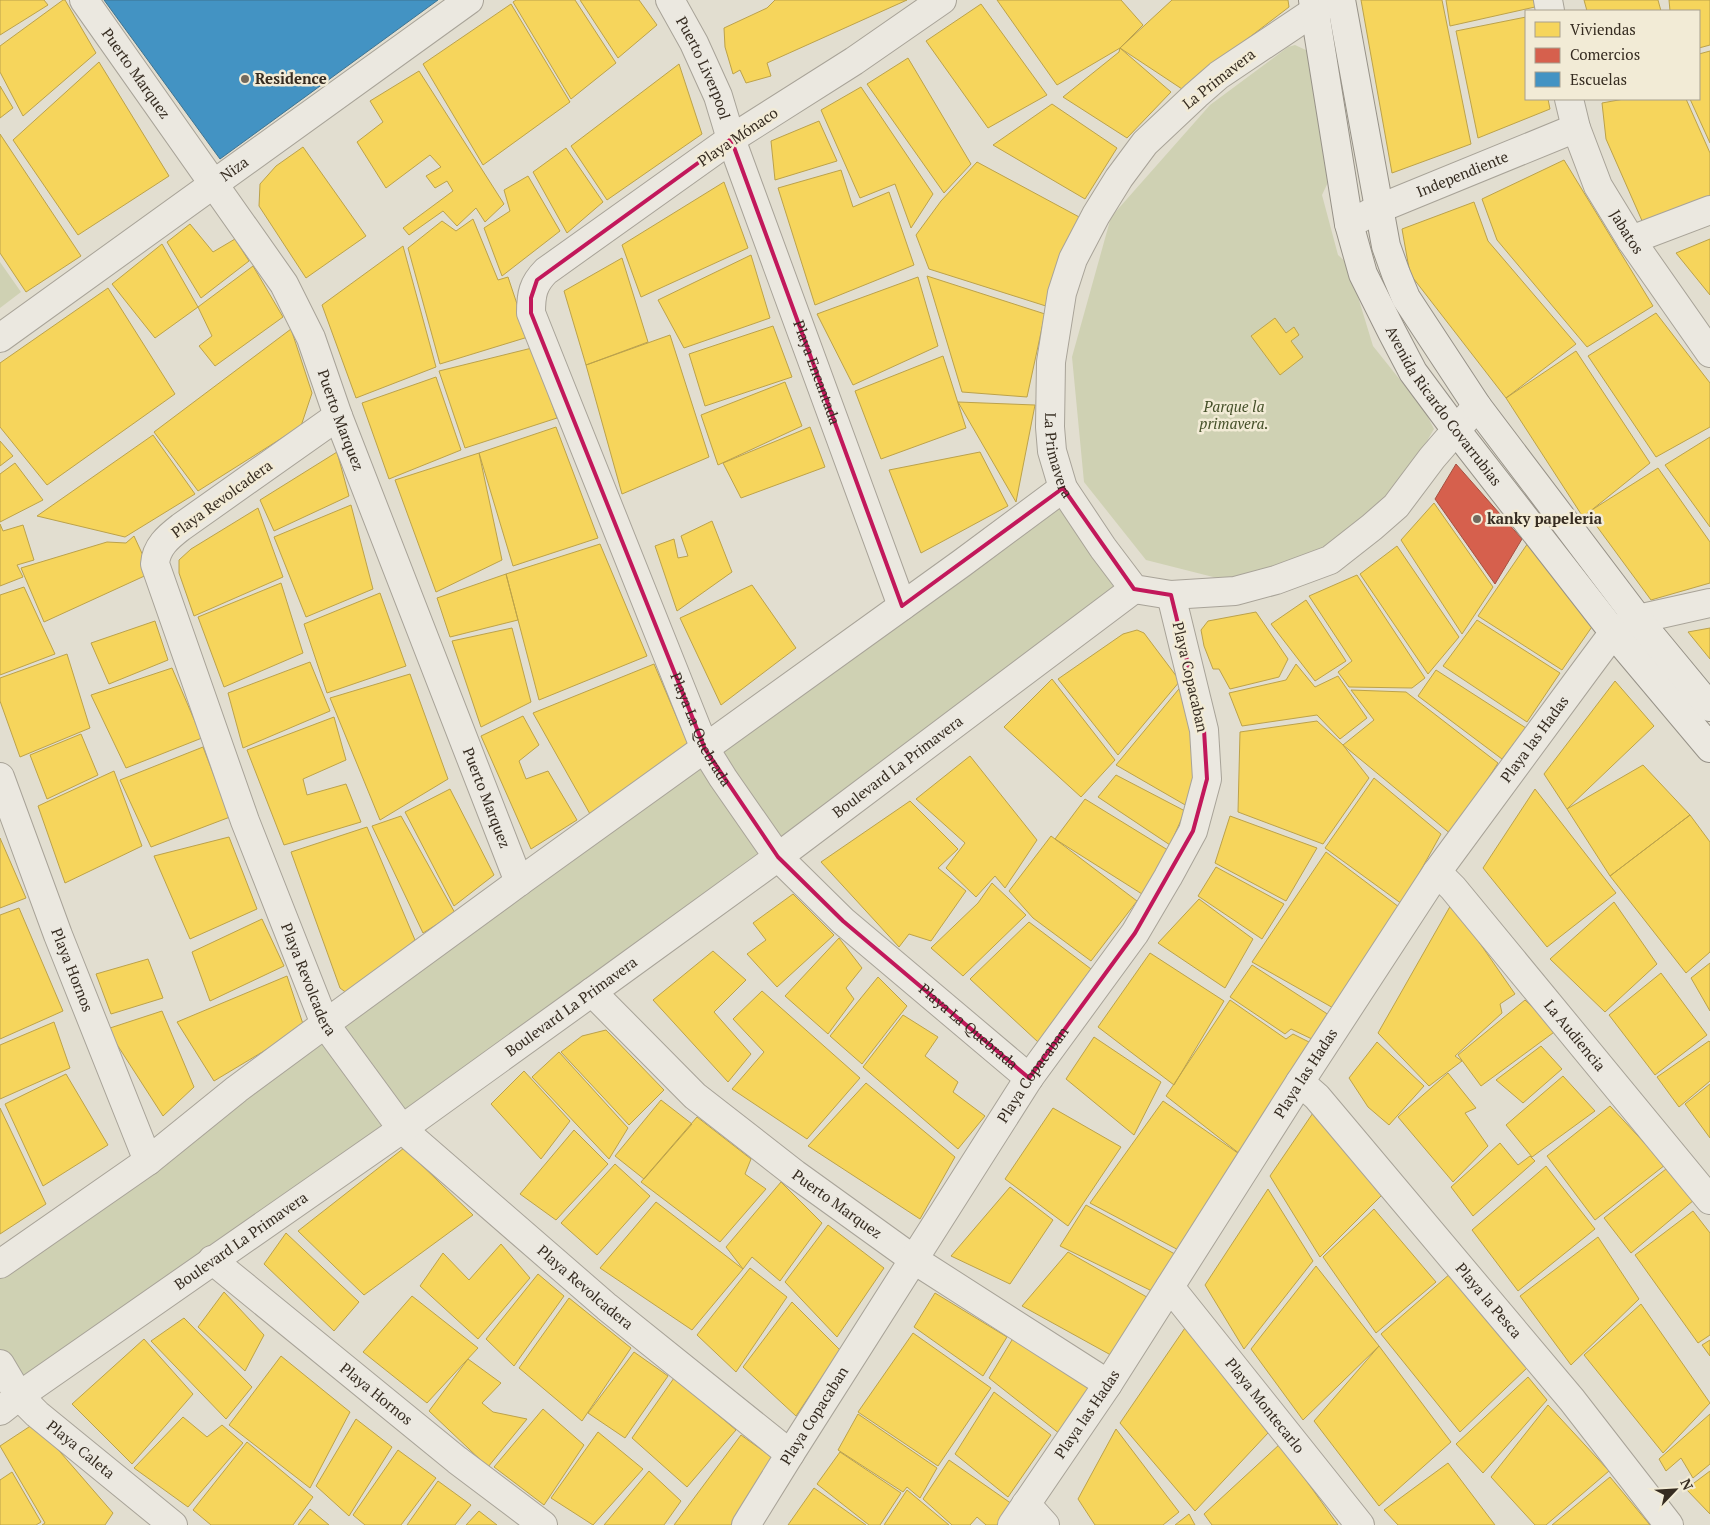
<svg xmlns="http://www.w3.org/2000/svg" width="1710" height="1525" viewBox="0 0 1710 1525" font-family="'PT Serif',serif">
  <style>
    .green { fill: #cfd1b3 }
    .homes { fill: #f6d55c; stroke: #bca24a }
    .shops { fill: #d6604d; stroke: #a65040 }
    .schools { fill: #4393c3; stroke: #3f7492 }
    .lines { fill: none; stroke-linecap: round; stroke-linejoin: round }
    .street-casing { stroke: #a8a398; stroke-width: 30 }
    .secondary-casing { stroke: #979288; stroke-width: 30 }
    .street { stroke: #ebe8e0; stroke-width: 28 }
    .secondary { stroke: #ebe8e0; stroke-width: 28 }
    .marked { fill: none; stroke: #c2185b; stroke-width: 4; stroke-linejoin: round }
    .poi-dot { fill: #726a5e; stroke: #f2ebd6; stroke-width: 2 }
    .labels { text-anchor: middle; stroke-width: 5; stroke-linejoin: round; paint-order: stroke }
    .street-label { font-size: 15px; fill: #362c21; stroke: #f2ebd6 }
    .poi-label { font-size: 15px; font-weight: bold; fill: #362c21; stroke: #f2ebd6; text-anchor: start }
    .park-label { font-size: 15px; font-style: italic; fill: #455029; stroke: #f2ebd6 }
  </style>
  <rect width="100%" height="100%" fill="#e2ded0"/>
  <!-- green -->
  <path class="green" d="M1295,45L1308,51L1330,178L1322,195L1338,255L1348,264L1373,346L1425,411L1434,429L1411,468L1368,519L1323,555L1225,580L1146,560L1084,482L1072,357L1111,217L1210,105L1288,47Z
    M0,262L21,292L0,308Z
    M1056,509L1067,512L1117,585L772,854L0,1402V1262Z"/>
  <!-- homes -->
  <path class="homes" d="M0,0H44L48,5L0,35Z
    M63,0H65L96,53L23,116L0,72V46Z
    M516,0H575L616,63L571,99L513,2Z
    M580,0H639L657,25L618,58Z
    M775,0H907L767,63L771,76L746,83L740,70L733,74L725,47L724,28L767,8Z
    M997,0H1121L1143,25L1120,48L1057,85Z
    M1172,0H1288L1289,7L1182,89L1120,48Z
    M1361,0H1442L1471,144L1392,173Z
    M1446,0H1534L1535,7L1450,26Z
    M1584,0H1658L1661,11H1587Z
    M1669,0H1710V45L1699,48V11H1670Z
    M511,4L570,102L483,165L423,64Z
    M981,4L1047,95L988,128L926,41Z
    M1526,17V99H1548L1550,109L1478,138L1456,31Z
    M1120,48L1171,92L1127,138L1063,97L1119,52Z
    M1710,51V143L1690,99H1699V54Z
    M908,58L971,164L944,193L867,84Z
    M99,62L169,176L78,235L13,140Z
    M679,64L702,134L607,200L571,146Z
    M419,71L504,204L485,222L476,208L457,226L443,211L409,235L403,228L453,191L447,181L435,188L426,176L441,167L430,155L386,188L357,142L383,122L370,101Z
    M0,86L13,108L0,118Z
    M861,87L933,194L911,228L895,184L860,198L821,110Z
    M1624,99H1686L1710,153V199L1643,223L1606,139L1602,103Z
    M1052,104L1117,148L1085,199L993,145Z
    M819,121L837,161L775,180L771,141Z
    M0,134L81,256L26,292L0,253Z
    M303,147L366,236L306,278L259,206L260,184L276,166Z
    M566,148L603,202L567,233L533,172Z
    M1564,160L1653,306L1587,347L1497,240L1482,199Z
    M977,162L1081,218L1049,307L929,269L916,235L941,201Z
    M841,170L853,207L889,192L914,265L815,305L778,188Z
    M528,176L560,231L502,276L484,228L510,211L504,190Z
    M724,182L748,248L641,297L622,245Z
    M1474,202L1488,241L1576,344L1506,398L1410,274L1402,229Z
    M473,219L498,280L508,277L528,337L440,364L408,248L442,221L456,231Z
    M190,224L213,252L235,239L249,261L201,298L167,242Z
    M1710,239V295L1676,253Z
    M162,244L198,307L155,338L112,284Z
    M403,246L436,367L356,398L322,305Z
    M751,255L770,318L684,348L658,300Z
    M622,258L648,342L586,365L564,291Z
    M253,266L283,317L215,366L199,346L212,336L198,307Z
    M927,276L1045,314L1027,397L962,392Z
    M918,277L938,346L853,385L817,314Z
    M108,288L175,394L47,485L0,427V363Z
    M1656,313L1710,383V427L1656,457L1588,356Z
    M1275,318L1286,333L1294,327L1299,335L1291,341L1303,357L1280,375L1251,336Z
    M773,326L792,377L705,406L689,354Z
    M291,329L312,393L301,426L198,491L154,432Z
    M670,335L709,457L622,494L586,365Z
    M532,348L557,418L465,448L439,371Z
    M1576,351L1650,463L1583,517L1506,398Z
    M943,356L966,428L881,459L855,391Z
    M436,377L461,450L389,479L362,403Z
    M785,382L802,426L718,465L701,415Z
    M958,402L1035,405L1016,502Z
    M556,427L598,538L513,566L479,453Z
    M810,427L825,467L741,498L723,463Z
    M153,435L195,494L125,537L37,516Z
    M1710,437V527L1665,465Z
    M0,441L13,456L0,466Z
    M337,452L349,496L274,531L260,500Z
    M980,452L1008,506L921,553L889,470Z
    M479,453L502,560L436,592L395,480Z
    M15,463L43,500L0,522V474Z
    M1658,468L1710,542V583L1651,600L1587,513Z
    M1434,503L1493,587L1462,634L1401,540Z
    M351,505L373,589L306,617L274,537Z
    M258,508L283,577L194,616L179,573V560L191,549Z
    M712,521L732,572L677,611L655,546L674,539L678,558L688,556L681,536Z
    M0,524L3,531L23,525L34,560L17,565L23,577L0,586Z
    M134,536L151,573L44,622L21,568L107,542L126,543Z
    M1528,543L1596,621L1562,670L1478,616Z
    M600,544L647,656L539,700L506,574Z
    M1397,546L1459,637L1428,674L1360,574Z
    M506,574L518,620L450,637L437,598Z
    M1357,575L1425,678L1412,688L1349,687L1338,672L1352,661L1309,596Z
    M281,583L303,653L224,687L198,617Z
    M752,585L796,648L721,705L680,618Z
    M24,587L55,654L0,675V595Z
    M380,593L406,666L327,693L304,624Z
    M1306,600L1346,661L1315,681L1271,624Z
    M1256,612L1288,659L1279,677L1230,689L1219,669H1213L1204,646L1201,630L1208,621Z
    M1477,620L1560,673L1527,722L1443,666Z
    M155,621L168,660L109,684L91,643Z
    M512,628L531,702L481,727L452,641Z
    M1710,628V659L1688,632Z
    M1137,630L1144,633L1180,681L1118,755L1058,679L1123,634Z
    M67,654L90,728L20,757L0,701V678Z
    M310,662L330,711L243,748L228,693Z
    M654,664L689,746L590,814L533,713Z
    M1296,664L1315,687L1338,676L1367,718L1340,739L1317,715L1242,726L1229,693L1286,680Z
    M172,668L202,738L126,768L91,695Z
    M1436,670L1526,728L1502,759L1418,696Z
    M410,674L448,779L380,820L330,698Z
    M1052,679L1115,760L1081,797L1004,727Z
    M1615,681L1654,726L1567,809L1544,774Z
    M1183,684L1199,773L1187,806L1116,765Z
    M1351,690L1406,692L1498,763L1452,835L1343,745L1374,720Z
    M523,716L539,745L519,761L526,779L548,771L577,820L531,849L481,736Z
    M334,717L346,760L303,779L307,795L346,784L361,822L284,845L247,750Z
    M1317,721L1343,745L1369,778L1323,844L1238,812L1240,732Z
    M81,734L98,775L47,799L30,755Z
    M203,747L230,817L151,847L120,780Z
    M970,756L1037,840L1005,888L995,876L976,897L946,868L965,843L916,799Z
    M1643,765L1690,815L1610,876L1567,809Z
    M114,771L142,846L65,883L38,806Z
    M1116,775L1185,811L1170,845L1098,797Z
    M1374,778L1441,834L1402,904L1325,848Z
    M450,789L494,875L454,906L405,812Z
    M1535,789L1616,893L1547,947L1483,868Z
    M1085,799L1171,852L1142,894L1055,839Z
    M910,801L958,849L938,868L966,891L931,941L909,934L899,947L821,862Z
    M1690,815L1710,842V952L1686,973L1610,876Z
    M401,816L455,913L423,933L372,826Z
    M1230,816L1317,848L1286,901L1215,863Z
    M367,827L415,940L354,991L348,994L340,988L291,852Z
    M1051,836L1137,901L1091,961L1033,918L1009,891Z
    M229,837L257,909L190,939L154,856Z
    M0,838L26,898L0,908Z
    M1326,852L1399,907L1335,1009L1252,962Z
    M1216,867L1284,904L1262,939L1198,896Z
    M992,883L1026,915L963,976L931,948L978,903Z
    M793,894L834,935L777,987L747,954L766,940L753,923Z
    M1199,899L1253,939L1225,988L1158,943Z
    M1614,902L1657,964L1605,1012L1550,959Z
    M1452,903L1515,994L1500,1004L1502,1013L1455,1056L1462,1061L1429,1086L1378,1033Z
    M19,908L63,1011L0,1039V915Z
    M262,919L284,966L210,1001L192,952Z
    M1029,922L1091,969L1038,1042L970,979Z
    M839,938L862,968L846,988L854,999L828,1034L785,996Z
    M713,951L746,980L714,1012L751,1054L728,1082L653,1000Z
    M1150,953L1224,1001L1174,1085L1098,1027Z
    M148,959L163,998L111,1014L96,974Z
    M1710,963V1011L1691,978Z
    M1252,965L1332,1017L1314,1040L1291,1029L1285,1034L1230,997Z
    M1661,973L1707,1035L1655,1075L1609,1015Z
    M287,976L304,1027L214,1081L177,1022Z
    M878,977L907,1006L862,1064L830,1036Z
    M762,991L860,1078L807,1139L732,1089L764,1052L733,1019Z
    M1230,1000L1286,1039L1293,1034L1313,1044L1245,1158L1166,1096Z
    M1525,1000L1557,1030L1481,1086L1458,1055Z
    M162,1011L194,1087L163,1116L107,1029Z
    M903,1015L938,1037L925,1056L958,1082L953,1092L985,1116L958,1149L863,1067Z
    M54,1022L70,1068L0,1099V1045Z
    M606,1030L664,1090L629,1125L561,1052L582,1036Z
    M1094,1037L1161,1082L1134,1135L1066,1079Z
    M1709,1041L1710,1042V1081L1679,1107L1657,1077Z
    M1377,1042L1424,1086L1389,1125L1368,1107L1349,1078Z
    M1541,1046L1562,1069L1523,1103L1496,1080Z
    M559,1052L628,1128L609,1159L532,1077Z
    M524,1071L570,1121L541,1159L491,1104Z
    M1448,1073L1476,1108L1465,1113L1488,1146L1453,1182L1398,1117Z
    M66,1074L108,1145L43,1186L5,1104Z
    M1563,1076L1595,1111L1532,1157L1506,1125Z
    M866,1083L955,1157L920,1219L808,1146Z
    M1710,1084V1138L1685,1104Z
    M661,1100L692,1124L644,1179L615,1156Z
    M1163,1101L1245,1158L1186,1254L1090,1203Z
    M1610,1106L1665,1165L1595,1220L1547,1156Z
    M0,1108L46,1204L0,1234Z
    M1053,1108L1121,1147L1068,1226L1005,1179Z
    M1315,1110L1388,1189L1320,1257L1270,1176Z
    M697,1117L751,1159L745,1174L766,1189L720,1242L641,1182Z
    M574,1130L608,1164L556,1220L520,1194Z
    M1500,1143L1518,1165L1530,1156L1535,1161L1473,1216L1451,1187Z
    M404,1148L473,1215L364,1295L298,1231Z
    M615,1164L650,1196L597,1255L561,1223Z
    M1546,1166L1595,1229L1518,1291L1472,1230Z
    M1666,1169L1694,1200L1631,1253L1604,1218Z
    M781,1182L822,1223L780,1281L752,1257L743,1269L726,1247Z
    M1010,1187L1053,1220L1010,1284L951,1256Z
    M1268,1189L1313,1261L1244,1349L1205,1285Z
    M656,1202L743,1269L692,1330L600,1268Z
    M1086,1205L1182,1258L1156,1293L1060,1246Z
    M1374,1209L1436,1282L1376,1333L1323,1257Z
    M1693,1211L1710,1233V1335L1698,1343L1635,1255Z
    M828,1225L884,1268L837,1337L785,1282Z
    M286,1233L359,1302L334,1331L264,1264Z
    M1598,1237L1639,1299L1571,1365L1520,1296Z
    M501,1244L530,1278L478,1339L420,1286L443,1253L469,1280Z
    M1068,1252L1152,1300L1118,1359L1022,1306Z
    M1316,1266L1379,1346L1303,1420L1251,1349Z
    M750,1268L787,1297L736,1372L697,1335Z
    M1451,1273L1528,1367L1460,1432L1381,1334Z
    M538,1274L564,1296L514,1366L486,1339Z
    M224,1292L264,1335L245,1371L198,1327Z
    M935,1293L1007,1337L983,1376L914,1327Z
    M412,1296L478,1348L427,1403L363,1352Z
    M569,1298L631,1348L582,1421L519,1368Z
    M792,1302L840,1350L796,1416L743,1367Z
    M1641,1304L1710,1403L1663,1453L1584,1355Z
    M184,1318L252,1387L226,1419L151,1341Z
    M1187,1325L1268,1433L1195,1511L1120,1423Z
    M913,1333L991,1388L938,1466L858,1412Z
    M1015,1335L1093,1385L1060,1434L989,1378Z
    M144,1339L193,1394L132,1464L72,1404Z
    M1710,1340V1356L1702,1345Z
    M1379,1346L1451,1442L1379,1506L1314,1421Z
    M634,1352L668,1376L625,1438L588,1413Z
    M281,1356L350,1412L310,1488L229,1425Z
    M468,1359L501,1383L482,1403L493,1412L527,1419L488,1467L429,1411Z
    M1528,1377L1547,1400L1483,1473L1456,1444Z
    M674,1378L736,1430L687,1487L632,1438Z
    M994,1392L1051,1435L1008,1497L955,1454Z
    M1548,1405L1609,1471L1546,1525H1535L1491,1477Z
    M543,1409L584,1445L544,1505L494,1467Z
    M858,1414L937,1468L920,1498L907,1487L903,1492L838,1450Z
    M1710,1414V1464L1693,1478L1681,1458L1666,1471L1659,1459Z
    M183,1417L207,1437L222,1425L243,1443L188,1507L134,1468Z
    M356,1419L392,1447L349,1516L316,1486Z
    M35,1423L113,1513L105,1525H42L45,1523L0,1446Z
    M1116,1429L1179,1512L1163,1525H1095L1078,1499Z
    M598,1432L643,1469L593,1525L551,1498Z
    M741,1435L777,1461L734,1525H674Z
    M247,1442L313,1497L293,1525H211L193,1510Z
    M1280,1444L1338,1525H1212L1204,1514Z
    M398,1450L436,1478L401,1525H365L353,1515Z
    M840,1452L901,1493L880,1525H869L817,1484Z
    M949,1460L1012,1504L998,1525H986L977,1517L970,1525H952L923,1499Z
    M1448,1463L1495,1525H1398L1384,1510Z
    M649,1471L681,1501L664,1525H604Z
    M1710,1471V1514L1686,1489Z
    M12,1472L41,1522L36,1525H0V1480Z
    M1610,1477L1650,1525H1552Z
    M438,1481L471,1505L455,1525H407Z
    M814,1488L866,1525H788Z
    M907,1490L949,1525H884Z
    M310,1509L329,1525H298Z
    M479,1511L497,1525H466Z
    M1189,1514L1195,1525H1175Z"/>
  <!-- shops -->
  <path class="shops" d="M1456,464L1522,539L1495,584L1435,499Z"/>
  <!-- schools -->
  <path class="schools" d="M104,0H438L220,159Z"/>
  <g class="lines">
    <defs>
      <g id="street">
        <path id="s1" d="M84,0L284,284L311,338L338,416L519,882"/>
        <path id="s2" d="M670,0L694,43L718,96L731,139L902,606"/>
        <path id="s3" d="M942,0L854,61L731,139L546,271C533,284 531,294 531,313L705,749L723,778L778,857L843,921L1029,1078"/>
        <path id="s4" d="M1331,0L1219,75L1196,95L1145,143L1119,178L1096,215L1073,259L1062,293L1051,362L1050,427L1052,451L1063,488L1103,548L1134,589L1171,595L1235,591L1276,580L1330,560L1372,527L1396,506L1432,458L1477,406"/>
        <path d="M1548,0L1550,11"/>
        <path id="s5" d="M1569,99L1576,128L1598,186L1631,240L1710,353"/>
        <path id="s6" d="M1349,224L1378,209L1576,128"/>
        <path d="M1631,240L1710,210"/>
        <path id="s7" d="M0,338L469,0"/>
        <path id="s8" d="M338,416L181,527C168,537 156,547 155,564L245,821L325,1024L402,1129L607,1307L790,1454"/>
        <path id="s9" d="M0,777L58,935L148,1161"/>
        <path id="s10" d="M1437,872L1453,888L1710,1200"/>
        <path id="s11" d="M592,992L695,1096L795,1174L913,1259L1108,1384"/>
        <path id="s12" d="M1300,1082L1317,1097L1572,1400L1669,1525"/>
        <path id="s13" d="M212,1260L457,1460L543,1525"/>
        <path d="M0,1264L148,1161L237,1089L325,1024L519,882L962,563L1063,488"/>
        <path id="s14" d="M1170,1287L1360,1525"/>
        <path id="s15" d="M0,1364L19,1396L37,1414L173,1525"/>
        <path id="s16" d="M0,1411L19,1396L402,1129L592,992L778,857L1134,589"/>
        <path d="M1026,1504L1045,1525"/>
        <path id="s17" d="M746,1525L790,1454L1029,1078L1135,933L1168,877L1193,831L1207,779L1204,730L1171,595"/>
        <path id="s18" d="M1012,1525L1108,1384L1300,1082L1437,872L1585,671L1614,632L1638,619L1710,603"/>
      </g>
      <g id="secondary">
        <path id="s19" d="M1313,0L1349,224L1363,274L1392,332L1413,372L1456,430L1625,647L1710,748"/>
        <path d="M1341,0L1386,246L1396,274L1406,298L1477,406L1648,632L1710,707"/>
      </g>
    </defs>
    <!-- street casing -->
    <use href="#street" class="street-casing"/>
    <!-- secondary casing -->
    <use href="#secondary" class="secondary-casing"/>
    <!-- street -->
    <use href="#street" class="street"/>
    <!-- secondary -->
    <use href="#secondary" class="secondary"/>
  </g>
  <!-- marked area -->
  <path class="marked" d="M731,139L902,606L1063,488L1134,589L1171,595L1204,730L1207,779L1193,831L1135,933L1029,1078L843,921L778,857L705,749L531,313V298L537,280Z"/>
  <!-- markers -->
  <g class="poi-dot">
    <circle cx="245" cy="79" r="5"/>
    <circle cx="1477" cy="519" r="5"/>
  </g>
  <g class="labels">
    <!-- street labels -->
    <g class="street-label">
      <text dy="5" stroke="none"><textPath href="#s2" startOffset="76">Puerto Liverpool</textPath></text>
      <text dy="5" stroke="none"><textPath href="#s1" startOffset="90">Puerto Marquez</textPath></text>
      <text transform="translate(1219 79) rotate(-38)" y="5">La Primavera</text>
      <text transform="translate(738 137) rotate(-34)" y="5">Playa Mónaco</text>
      <text dy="5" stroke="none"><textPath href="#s7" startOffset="289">Niza</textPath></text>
      <text dy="5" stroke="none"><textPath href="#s6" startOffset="124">Independiente</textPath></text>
      <text dy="5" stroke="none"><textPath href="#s5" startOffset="146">Jabatos</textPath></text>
      <text dy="5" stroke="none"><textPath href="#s2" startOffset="401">Playa Encantada</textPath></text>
      <text dy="5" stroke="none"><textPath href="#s19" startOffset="434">Avenida Ricardo Covarrubias</textPath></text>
      <text dy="5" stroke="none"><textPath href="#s1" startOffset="495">Puerto Marquez</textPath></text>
      <text dy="5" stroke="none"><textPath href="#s4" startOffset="572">La Primavera</textPath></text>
      <text transform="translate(222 499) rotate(-36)" y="5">Playa Revolcadera</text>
      <text transform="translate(1190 677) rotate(77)" y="5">Playa Copacaban</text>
      <text dy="5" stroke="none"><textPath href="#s3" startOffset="976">Playa La Quebrada</textPath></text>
      <text dy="5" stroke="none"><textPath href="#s18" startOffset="944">Playa las Hadas</textPath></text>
      <text dy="5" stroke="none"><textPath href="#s16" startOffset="1105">Boulevard La Primavera</textPath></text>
      <text dy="5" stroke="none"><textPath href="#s1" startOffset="900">Puerto Marquez</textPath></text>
      <text dy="5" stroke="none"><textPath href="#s9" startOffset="206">Playa Hornos</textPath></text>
      <text dy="5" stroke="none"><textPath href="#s8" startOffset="682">Playa Revolcadera</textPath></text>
      <text dy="5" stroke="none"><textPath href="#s16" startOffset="700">Boulevard La Primavera</textPath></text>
      <text dy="5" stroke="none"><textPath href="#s3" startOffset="1381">Playa La Quebrada</textPath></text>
      <text dy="5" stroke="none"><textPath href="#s10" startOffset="214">La Audiencia</textPath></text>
      <text dy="5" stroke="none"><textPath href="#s18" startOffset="539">Playa las Hadas</textPath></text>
      <text dy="5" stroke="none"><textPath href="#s17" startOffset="534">Playa Copacaban</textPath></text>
      <text dy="5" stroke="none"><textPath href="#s11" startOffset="325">Puerto Marquez</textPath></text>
      <text dy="5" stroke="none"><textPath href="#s16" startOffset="295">Boulevard La Primavera</textPath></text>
      <text dy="5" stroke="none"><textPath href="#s8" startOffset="1102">Playa Revolcadera</textPath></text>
      <text dy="5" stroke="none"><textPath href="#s12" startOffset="289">Playa la Pesca</textPath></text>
      <text dy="5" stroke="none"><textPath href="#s13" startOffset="212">Playa Hornos</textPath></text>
      <text dy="5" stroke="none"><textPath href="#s14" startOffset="152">Playa Montecarlo</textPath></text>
      <text dy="5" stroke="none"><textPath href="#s18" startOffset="134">Playa las Hadas</textPath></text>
      <text dy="5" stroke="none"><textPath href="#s17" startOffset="129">Playa Copacaban</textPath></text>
      <text dy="5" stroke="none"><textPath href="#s15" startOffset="119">Playa Caleta</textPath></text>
    </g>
    <!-- poi labels -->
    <g class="poi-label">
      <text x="255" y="84">Residence</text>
      <text x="1487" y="524">kanky papeleria</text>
    </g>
    <!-- park labels -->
    <g class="park-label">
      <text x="1234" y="412">Parque la<tspan x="1234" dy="17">primavera.</tspan></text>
    </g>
  </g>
  <!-- legend -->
  <rect x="1525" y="10" width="175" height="90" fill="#f2ebd6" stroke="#a79f8e"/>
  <rect x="1535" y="22" width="25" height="15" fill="#f6d55c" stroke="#a79f8e"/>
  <text x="1570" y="35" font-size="15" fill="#362c21">Viviendas</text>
  <rect x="1535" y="48" width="25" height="15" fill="#d6604d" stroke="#a79f8e"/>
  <text x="1570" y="60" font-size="15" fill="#362c21">Comercios</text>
  <rect x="1535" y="72" width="25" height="15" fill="#4393c3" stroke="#a79f8e"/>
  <text x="1570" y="85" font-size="15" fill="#362c21">Escuelas</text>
  <!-- north arrow -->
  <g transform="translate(1675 1490) rotate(65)" stroke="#f2ebd6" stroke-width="4" paint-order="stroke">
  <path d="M0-4L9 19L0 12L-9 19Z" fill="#362c21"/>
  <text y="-8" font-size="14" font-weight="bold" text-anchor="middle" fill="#362c21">N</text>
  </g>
</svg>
